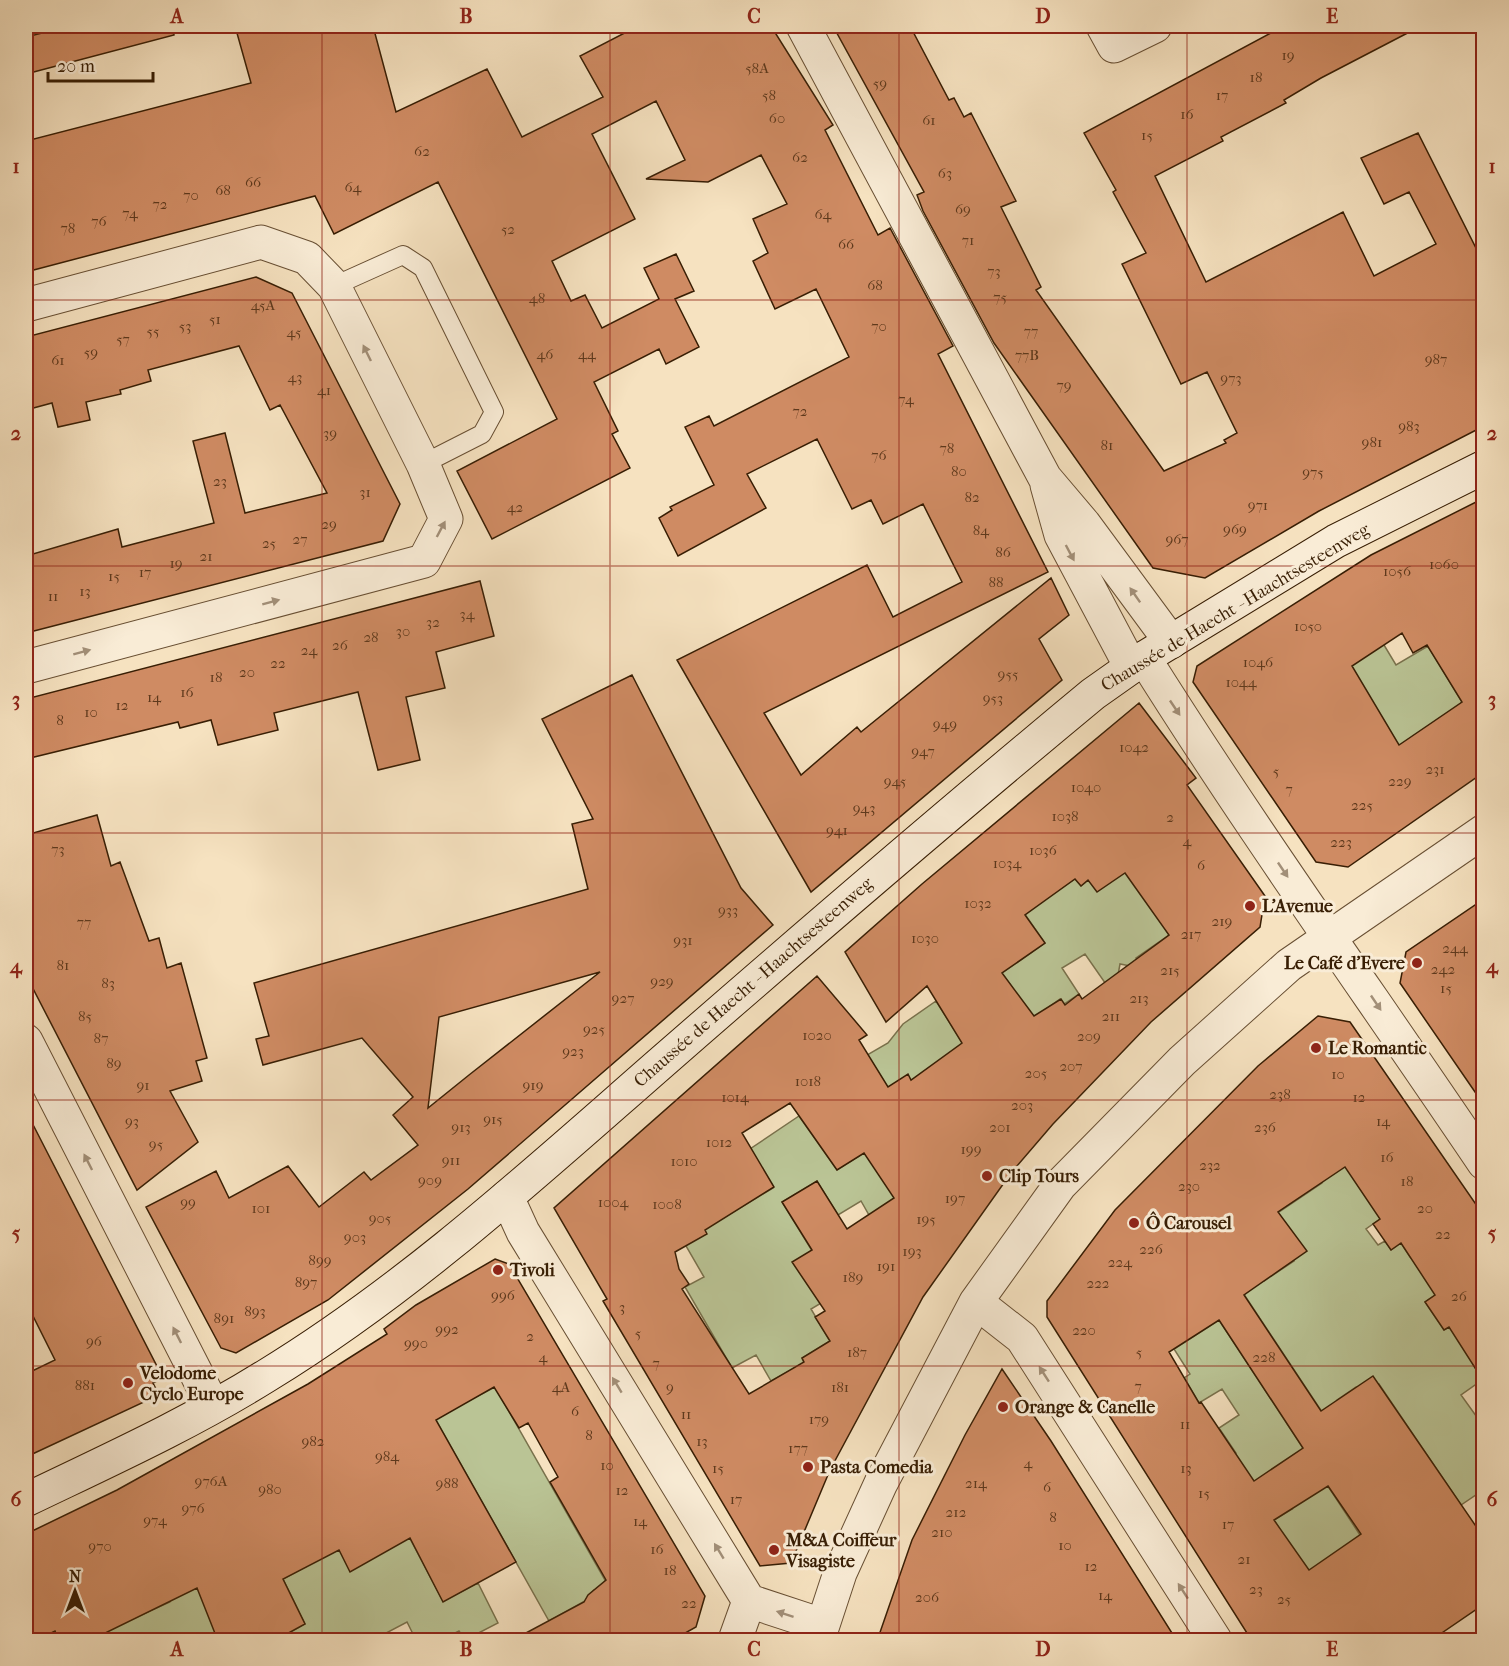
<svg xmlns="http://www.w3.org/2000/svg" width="1509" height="1666" viewBox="0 0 1509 1666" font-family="'IM FELL French Canon',serif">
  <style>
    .green { fill: #bac495; stroke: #79714c; stroke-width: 1.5 }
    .building { fill: #cf8b63; stroke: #381e04; stroke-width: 1.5; fill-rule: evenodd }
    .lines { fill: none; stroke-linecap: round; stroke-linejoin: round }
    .lane-casing { stroke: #684f33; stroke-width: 20 }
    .street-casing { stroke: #684f33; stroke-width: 35 }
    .secondary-casing { stroke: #381e04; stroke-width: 35 }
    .lane { stroke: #f9ecd6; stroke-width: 18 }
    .street { stroke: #f9ecd6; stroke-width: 33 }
    .secondary { stroke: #f9ecd6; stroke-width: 33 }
    .oneway { fill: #a28f78 }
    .grid { fill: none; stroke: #8f2418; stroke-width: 1.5; stroke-opacity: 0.55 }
    .poi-dot { fill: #8f2418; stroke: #f9ecd6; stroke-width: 2 }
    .labels { text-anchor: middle; stroke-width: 6; stroke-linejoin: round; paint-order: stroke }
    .number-label { font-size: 15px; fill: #5e391c }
    .street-label { font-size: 18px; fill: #381e04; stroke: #f9ecd6 }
    .poi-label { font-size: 18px; font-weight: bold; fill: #381e04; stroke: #f9ecd6; text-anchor: start }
    .neatline { fill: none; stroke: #8f2418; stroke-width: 2 }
    .grid-label { font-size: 20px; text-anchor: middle; font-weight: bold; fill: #8f2418 }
  </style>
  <rect width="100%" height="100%" fill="#f6e2c0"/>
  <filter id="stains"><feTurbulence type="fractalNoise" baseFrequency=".00333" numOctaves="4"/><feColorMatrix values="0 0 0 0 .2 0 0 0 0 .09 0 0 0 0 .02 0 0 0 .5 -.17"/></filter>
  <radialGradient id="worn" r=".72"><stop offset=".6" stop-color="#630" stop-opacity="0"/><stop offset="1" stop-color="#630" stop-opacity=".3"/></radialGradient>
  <!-- green -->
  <path class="green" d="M1381,640L1396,665L1428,646L1462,702L1404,754L1282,701Z
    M1107,831L1169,935L1136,958L1139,963L1135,967L1120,964L1116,986L1110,990L1085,954L1062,968L1079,994L1064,1004L1060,999L1049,1007L1052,1011L908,1219L869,1215L861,1201L838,1215L817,1181L782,1202L838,1293L811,1309L830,1341L802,1358L804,1363L771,1381L756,1355L732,1368L685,1287L704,1277L686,1246L696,1215L720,1220L773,1188L750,1149L799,1116L837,1170L893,1135L867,1055L888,1043L903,1024L936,1001L965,1047L1012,987L1002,973L1045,943L1024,913L1075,879L1081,886L1086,882Z
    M1347,1126L1380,1219L1366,1229L1378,1245L1385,1241L1391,1250L1401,1243L1410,1257L1444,1289L1425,1302L1444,1330L1449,1327L1483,1357L1473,1364L1482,1380L1461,1395L1479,1420L1483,1418V1490L1461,1505L1379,1384L1361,1395L1356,1387L1337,1400L1326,1418L1214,1249L1264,1281L1294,1261L1267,1220L1322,1183Z
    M1219,1320L1360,1535L1336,1632L1274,1520L1292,1509L1244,1488L1226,1460L1236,1453L1219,1428L1239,1415L1222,1389L1199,1403L1184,1378L1190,1374L1174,1349Z
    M495,1387L610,1589L594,1590L585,1601L549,1621L435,1418Z
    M398,1516L443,1601L478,1583L498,1623L465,1640L459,1631L441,1640H416L407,1622L373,1640H276L305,1624L283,1579Z
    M196,1551L217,1638L212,1640H102L99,1634L170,1602Z"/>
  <!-- building -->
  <path class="building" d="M70,26H173L174,35L26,74V37Z
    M235,26H373L396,112L487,69L522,137L603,97L580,56L638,26H771L833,125L825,130L878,235L890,228L953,346L938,354L1048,572L764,713L801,775L857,727L861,732L1051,578L1069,615L1039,639L1062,680L811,892L677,660L867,565L893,617L962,582L923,504L883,524L871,500L852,509L817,439L747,474L766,508L678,556L659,518L672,510L670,507L714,485L685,427L709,416L714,426L849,357L816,289L775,309L753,261L768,253L753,219L787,204L761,155L708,182L646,179L685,160L656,101L592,134L635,219L552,261L571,301L585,295L602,328L659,299L644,268L676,254L694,291L675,299L699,347L666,364L659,349L594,382L618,431L612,434L630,468L492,539L457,471L557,419L438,182L334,234L315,196L26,272V141L251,83Z
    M833,26H910L949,100L954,98L964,117L971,113L1016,201L1001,207L1041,287L1036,290L1164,471L1226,443L1224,440L1237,433L1207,372L1181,384L1122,264L1146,253L1113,192L1116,190L1084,133L1284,26H1421L1321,78L1284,100L1286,103L1221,137L1223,141L1155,176L1206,282L1343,212L1374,276L1436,244L1409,192L1384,204L1361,158L1418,133L1484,264V426L1319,511L1205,578L1153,568L994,343L923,211L917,195L924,192Z
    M256,277L292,293L400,504L383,541L26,633V556L118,529L122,547L214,523L193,441L225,433L245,513L327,493L280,405L270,410L239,346L148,370L151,381L120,390L121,394L86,402L90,420L58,427L52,403L26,410V337Z
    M1484,498V772L1348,867L1316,862L1193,682L1197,666L1371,555ZM1402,633L1413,653L1427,645L1462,702L1399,745L1352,666Z
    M480,581L494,636L436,652L445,688L406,697L420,760L378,770L358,692L274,713L278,730L218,745L211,720L180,728L178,722L26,759V699Z
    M632,675L741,888L773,925L468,1189L328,1300L236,1353L221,1348L146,1207L216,1171L229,1198L288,1166L319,1207L364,1172L371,1180L418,1145L393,1115L413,1097L362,1038L263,1065L256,1039L269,1036L254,983L588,889L572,824L593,819L542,719ZM600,972L469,1075L428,1108L439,1017Z
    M1139,703L1196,778L1187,785L1265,896L1260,927L1151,1022L1053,1124L1011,1173L923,1297L830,1470L791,1563L760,1566L603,1301L607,1299L554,1208L817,976L867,1035L859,1040L888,1087L908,1074L911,1080L962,1043L927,986L886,1022L845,952L922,884ZM1125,873L1169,935L1082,999L1079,994L1065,1005L1061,999L1034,1016L1002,973L1045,943L1025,915L1075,879L1081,886L1088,880L1097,892ZM790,1103L837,1170L864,1153L894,1198L847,1229L817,1181L782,1202L812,1250L792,1262L825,1311L815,1317L830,1341L802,1358L804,1362L749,1394L682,1289L689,1284L679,1269L675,1252L707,1234L705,1230L774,1187L742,1133Z
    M97,815L111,866L120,862L149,941L159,938L167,968L181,963L207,1058L196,1061L202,1081L170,1091L198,1142L137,1190L26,975V835Z
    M1484,899V1105L1400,983L1406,952Z
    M1318,1016L1350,1022L1484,1216V1382L1449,1327L1444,1330L1425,1302L1435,1295L1401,1243L1391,1250L1373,1224L1380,1219L1345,1167L1278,1212L1307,1251L1244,1295L1321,1411L1373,1376L1484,1538V1604L1430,1641H1252L1047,1317V1301L1115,1210L1258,1066ZM1219,1320L1303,1448L1254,1481L1201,1402L1199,1403L1169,1352ZM1328,1486L1361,1534L1309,1570L1274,1520Z
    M26,1111L163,1378L153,1383L159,1395L26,1457V1374L55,1360L26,1302Z
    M495,1259L509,1264L705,1596L696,1627L671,1641H511L584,1602L588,1595L606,1580L550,1482L558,1477L528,1423L519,1428L494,1387L436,1420L516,1562L443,1602L410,1538L350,1572L339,1550L283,1579L305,1624L274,1641H218L197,1588L89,1641H59L55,1631L35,1641H26V1534L117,1490L308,1384L387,1334L384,1329L416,1305Z
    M1002,1369L1051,1441L1177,1641H877L912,1540L965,1435Z"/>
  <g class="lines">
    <defs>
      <path id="lane" d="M334,286L403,255L423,268L494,412L482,434L423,464"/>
      <path id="street" d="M803,26L1045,478L1084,524L1171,642
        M1103,26L1114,46L1155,26
        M26,305L261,242L307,258L334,286L423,464L446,519L424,561L26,667
        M1047,485L1061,535L1131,667
        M1144,658C1252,830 1370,994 1484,1163
        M26,1041L213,1406
        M507,1197L523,1232L749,1601L822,1625
        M976,1302L1022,1338L1215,1640
        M735,1640L749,1601
        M818,1640L840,1573L881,1483L976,1302L1060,1185L1182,1061L1289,965L1484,831"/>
      <path id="secondary" d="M26,1500C107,1461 189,1424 266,1376C410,1288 535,1173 662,1062C804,938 947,815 1093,694L1144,658L1336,541L1484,467"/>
    </defs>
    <!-- lane casing -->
    <use href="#lane" class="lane-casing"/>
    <!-- street casing -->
    <use href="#street" class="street-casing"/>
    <!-- secondary casing -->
    <use href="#secondary" class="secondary-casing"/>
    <!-- lane -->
    <use href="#lane" class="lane"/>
    <!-- street -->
    <use href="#street" class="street"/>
    <!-- secondary -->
    <use href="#secondary" class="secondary"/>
  </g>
  <!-- one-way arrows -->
  <defs><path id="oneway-solid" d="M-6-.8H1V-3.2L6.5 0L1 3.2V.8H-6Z" transform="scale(1.5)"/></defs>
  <g class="oneway">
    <use href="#oneway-solid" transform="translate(367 353) rotate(-116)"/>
    <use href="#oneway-solid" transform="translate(441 529) rotate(-62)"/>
    <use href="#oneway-solid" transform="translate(1070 553) rotate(62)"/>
    <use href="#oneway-solid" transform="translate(1135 595) rotate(-125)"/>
    <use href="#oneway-solid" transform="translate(271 602) rotate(-15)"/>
    <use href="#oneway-solid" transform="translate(82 652) rotate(-15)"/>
    <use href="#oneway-solid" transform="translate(1175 708) rotate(56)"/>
    <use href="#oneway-solid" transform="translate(1283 870) rotate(56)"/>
    <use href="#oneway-solid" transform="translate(1376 1003) rotate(56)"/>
    <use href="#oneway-solid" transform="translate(88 1162) rotate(-117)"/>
    <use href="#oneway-solid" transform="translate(177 1335) rotate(-117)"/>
    <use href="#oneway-solid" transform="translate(1044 1374) rotate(-123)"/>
    <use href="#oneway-solid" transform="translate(617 1385) rotate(-121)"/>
    <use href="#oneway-solid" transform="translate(719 1551) rotate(-121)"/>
    <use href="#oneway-solid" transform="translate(1183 1591) rotate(-123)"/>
    <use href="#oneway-solid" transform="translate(785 1614) rotate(-162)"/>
  </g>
  <!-- grid -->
  <path class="grid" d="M322,26V1640M610,26V1640M899,26V1640M1187,26V1640M26,300H1484M26,566H1484M26,833H1484M26,1100H1484M26,1366H1484"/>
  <!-- markers -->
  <g class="poi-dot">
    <circle cx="1250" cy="906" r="6"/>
    <circle cx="1417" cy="963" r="6"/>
    <circle cx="1316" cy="1048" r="6"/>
    <circle cx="987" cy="1176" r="6"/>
    <circle cx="1134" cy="1223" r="6"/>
    <circle cx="498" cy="1270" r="6"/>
    <circle cx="128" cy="1383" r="6"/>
    <circle cx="1003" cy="1407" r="6"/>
    <circle cx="808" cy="1467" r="6"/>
    <circle cx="774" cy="1550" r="6"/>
  </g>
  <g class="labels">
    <!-- number labels -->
    <g class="number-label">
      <text x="1288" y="60">19</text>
      <text x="757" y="73">58A</text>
      <text x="1256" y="82">18</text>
      <text x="880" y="88">59</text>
      <text x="769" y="100">58</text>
      <text x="1222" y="100">17</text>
      <text x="1187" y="119">16</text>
      <text x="777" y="123">60</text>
      <text x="929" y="125">61</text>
      <text x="1147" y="140">15</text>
      <text x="422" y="156">62</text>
      <text x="800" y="162">62</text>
      <text x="945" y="178">63</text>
      <text x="253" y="187">66</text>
      <text x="353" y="192">64</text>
      <text x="223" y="195">68</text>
      <text x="191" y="200">70</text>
      <text x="160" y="209">72</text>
      <text x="963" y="214">69</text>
      <text x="130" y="218">74</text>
      <text x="823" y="219">64</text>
      <text x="99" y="226">76</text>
      <text x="68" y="233">78</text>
      <text x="508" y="234">52</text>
      <text x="968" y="245">71</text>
      <text x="846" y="249">66</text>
      <text x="994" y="276">73</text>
      <text x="875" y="290">68</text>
      <text x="1000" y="302">75</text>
      <text x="537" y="303">48</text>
      <text x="263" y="310">45A</text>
      <text x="215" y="324">51</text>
      <text x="185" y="331">53</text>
      <text x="879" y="331">70</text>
      <text x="153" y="336">55</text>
      <text x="1031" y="336">77</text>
      <text x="294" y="337">45</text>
      <text x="123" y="344">57</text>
      <text x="91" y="357">59</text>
      <text x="545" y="359">46</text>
      <text x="587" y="359">44</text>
      <text x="1027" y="360">77B</text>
      <text x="1436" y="364">987</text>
      <text x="58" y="365">61</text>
      <text x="295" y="382">43</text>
      <text x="1231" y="383">973</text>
      <text x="1064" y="390">79</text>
      <text x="324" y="395">41</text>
      <text x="906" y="404">74</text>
      <text x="800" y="416">72</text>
      <text x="1409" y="431">983</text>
      <text x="330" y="438">39</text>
      <text x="1372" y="447">981</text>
      <text x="1107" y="450">81</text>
      <text x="947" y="453">78</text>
      <text x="879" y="460">76</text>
      <text x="959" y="476">80</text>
      <text x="1313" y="477">975</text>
      <text x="220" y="486">23</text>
      <text x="365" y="497">31</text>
      <text x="972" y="502">82</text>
      <text x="1258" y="510">971</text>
      <text x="515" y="512">42</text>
      <text x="329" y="529">29</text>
      <text x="1235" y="534">969</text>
      <text x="981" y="535">84</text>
      <text x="300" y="544">27</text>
      <text x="1177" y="544">967</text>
      <text x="269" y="548">25</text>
      <text x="1003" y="557">86</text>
      <text x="206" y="561">21</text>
      <text x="176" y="568">19</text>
      <text x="1444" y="569">1060</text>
      <text x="1397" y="576">1056</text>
      <text x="145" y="577">17</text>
      <text x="114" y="581">15</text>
      <text x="996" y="587">88</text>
      <text x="85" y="596">13</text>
      <text x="53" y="601">11</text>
      <text x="467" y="619">34</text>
      <text x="433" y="627">32</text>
      <text x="1308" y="631">1050</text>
      <text x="403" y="636">30</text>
      <text x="371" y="642">28</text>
      <text x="340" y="650">26</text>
      <text x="309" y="655">24</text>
      <text x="1258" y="667">1046</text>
      <text x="278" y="668">22</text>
      <text x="247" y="677">20</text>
      <text x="1008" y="679">955</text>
      <text x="216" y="682">18</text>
      <text x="1241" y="687">1044</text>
      <text x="187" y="697">16</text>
      <text x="154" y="702">14</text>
      <text x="993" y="703">953</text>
      <text x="122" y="710">12</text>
      <text x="91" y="717">10</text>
      <text x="60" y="725">8</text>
      <text x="945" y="729">949</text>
      <text x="1134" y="752">1042</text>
      <text x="923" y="756">947</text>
      <text x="1435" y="774">231</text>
      <text x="1276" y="776">5</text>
      <text x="895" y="786">945</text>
      <text x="1400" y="786">229</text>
      <text x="1086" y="792">1040</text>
      <text x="1289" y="794">7</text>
      <text x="1362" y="810">225</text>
      <text x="864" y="813">943</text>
      <text x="1065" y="821">1038</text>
      <text x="1170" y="822">2</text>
      <text x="837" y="835">941</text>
      <text x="1187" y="846">4</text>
      <text x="1341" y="847">223</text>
      <text x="58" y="854">73</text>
      <text x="1043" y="855">1036</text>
      <text x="1007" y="868">1034</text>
      <text x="1201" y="870">6</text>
      <text x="978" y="908">1032</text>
      <text x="728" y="915">933</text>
      <text x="1222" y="926">219</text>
      <text x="84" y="927">77</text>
      <text x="1191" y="939">217</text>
      <text x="925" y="943">1030</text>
      <text x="683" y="945">931</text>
      <text x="1455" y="953">244</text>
      <text x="63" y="970">81</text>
      <text x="1443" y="974">242</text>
      <text x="1170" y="975">215</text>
      <text x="662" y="986">929</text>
      <text x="108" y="988">83</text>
      <text x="1446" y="993">15</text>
      <text x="623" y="1003">927</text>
      <text x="1139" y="1003">213</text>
      <text x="85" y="1021">85</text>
      <text x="1111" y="1021">211</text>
      <text x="594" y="1034">925</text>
      <text x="817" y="1040">1020</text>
      <text x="1089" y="1041">209</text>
      <text x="101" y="1043">87</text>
      <text x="573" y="1056">923</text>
      <text x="114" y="1068">89</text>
      <text x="1071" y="1071">207</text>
      <text x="1036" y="1078">205</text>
      <text x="1338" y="1079">10</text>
      <text x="808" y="1086">1018</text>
      <text x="143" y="1090">91</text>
      <text x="533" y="1090">919</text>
      <text x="1280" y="1099">238</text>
      <text x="735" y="1102">1014</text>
      <text x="1359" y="1102">12</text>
      <text x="1022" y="1110">203</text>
      <text x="493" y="1124">915</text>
      <text x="132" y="1126">93</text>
      <text x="1383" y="1126">14</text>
      <text x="461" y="1132">913</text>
      <text x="1000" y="1132">201</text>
      <text x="1265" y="1132">236</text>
      <text x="719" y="1147">1012</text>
      <text x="156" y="1149">95</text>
      <text x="971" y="1154">199</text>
      <text x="1387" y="1162">16</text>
      <text x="451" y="1165">911</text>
      <text x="684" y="1166">1010</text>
      <text x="1210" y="1170">232</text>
      <text x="430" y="1185">909</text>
      <text x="1407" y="1186">18</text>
      <text x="1189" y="1191">230</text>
      <text x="955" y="1203">197</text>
      <text x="188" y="1207">99</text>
      <text x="613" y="1207">1004</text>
      <text x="667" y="1209">1008</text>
      <text x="261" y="1213">101</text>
      <text x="1425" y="1213">20</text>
      <text x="380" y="1223">905</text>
      <text x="926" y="1224">195</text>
      <text x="1443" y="1239">22</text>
      <text x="355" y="1242">903</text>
      <text x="1151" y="1254">226</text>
      <text x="912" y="1256">193</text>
      <text x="320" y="1265">899</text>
      <text x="1120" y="1267">224</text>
      <text x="886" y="1271">191</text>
      <text x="853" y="1282">189</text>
      <text x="306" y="1287">897</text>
      <text x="1098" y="1288">222</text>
      <text x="503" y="1300">996</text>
      <text x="1459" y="1301">26</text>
      <text x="622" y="1312">3</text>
      <text x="255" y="1316">893</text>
      <text x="224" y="1323">891</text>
      <text x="447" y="1334">992</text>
      <text x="1084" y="1335">220</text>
      <text x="638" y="1338">5</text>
      <text x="530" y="1341">2</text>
      <text x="94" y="1346">96</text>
      <text x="416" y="1348">990</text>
      <text x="857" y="1357">187</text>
      <text x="1139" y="1357">5</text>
      <text x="543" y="1362">4</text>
      <text x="1264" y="1362">228</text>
      <text x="656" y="1368">7</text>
      <text x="85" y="1390">881</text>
      <text x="1138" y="1391">7</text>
      <text x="561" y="1392">4A</text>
      <text x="670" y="1392">9</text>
      <text x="840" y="1392">181</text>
      <text x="575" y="1416">6</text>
      <text x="686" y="1419">11</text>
      <text x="819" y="1424">179</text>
      <text x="1185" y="1429">11</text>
      <text x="589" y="1440">8</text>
      <text x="313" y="1446">982</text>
      <text x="702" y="1446">13</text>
      <text x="798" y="1453">177</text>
      <text x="387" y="1461">984</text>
      <text x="1028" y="1468">4</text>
      <text x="607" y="1470">10</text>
      <text x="718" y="1473">15</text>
      <text x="1186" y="1473">13</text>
      <text x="211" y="1486">976A</text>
      <text x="447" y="1488">988</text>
      <text x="976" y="1488">214</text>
      <text x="1047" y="1492">6</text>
      <text x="270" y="1494">980</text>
      <text x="622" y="1495">12</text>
      <text x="1204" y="1498">15</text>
      <text x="736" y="1504">17</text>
      <text x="193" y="1513">976</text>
      <text x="956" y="1517">212</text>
      <text x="1053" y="1522">8</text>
      <text x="155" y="1525">974</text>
      <text x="640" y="1526">14</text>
      <text x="1228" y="1529">17</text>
      <text x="942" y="1537">210</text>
      <text x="1065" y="1550">10</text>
      <text x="100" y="1551">970</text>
      <text x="657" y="1554">16</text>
      <text x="1244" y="1564">21</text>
      <text x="1091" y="1571">12</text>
      <text x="670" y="1575">18</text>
      <text x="1256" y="1594">23</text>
      <text x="1105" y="1600">14</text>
      <text x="927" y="1602">206</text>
      <text x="1284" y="1604">25</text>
      <text x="689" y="1608">22</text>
    </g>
    <!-- street labels -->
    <g class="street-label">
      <text transform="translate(1235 607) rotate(-31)" y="6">Chaussée de Haecht - Haachtsesteenweg</text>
      <text transform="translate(753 982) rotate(-41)" y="6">Chaussée de Haecht - Haachtsesteenweg</text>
    </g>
    <!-- poi labels -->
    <g class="poi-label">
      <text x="1262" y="912">L'Avenue</text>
      <text x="1405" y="969" text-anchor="end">Le Café d'Evere</text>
      <text x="1328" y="1054">Le Romantic</text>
      <text x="999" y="1182">Clip Tours</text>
      <text x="1146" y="1229">Ô Carousel</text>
      <text x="510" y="1276">Tivoli</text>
      <text x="140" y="1379">Velodome<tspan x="140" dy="21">Cyclo Europe</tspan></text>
      <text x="1015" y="1413">Orange &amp; Canelle</text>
      <text x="820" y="1473">Pasta Comedia</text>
      <text x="786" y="1546">M&amp;A Coiffeur<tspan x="786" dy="21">Visagiste</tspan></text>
    </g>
  </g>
  <!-- margin -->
  <rect width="1509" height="1666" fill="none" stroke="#f6e2c0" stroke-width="66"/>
  <!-- north arrow -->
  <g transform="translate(75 1591)" stroke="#f9ecd6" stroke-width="4.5" paint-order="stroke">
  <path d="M0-4.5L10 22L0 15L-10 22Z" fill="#381e04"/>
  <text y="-9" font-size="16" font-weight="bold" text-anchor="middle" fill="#381e04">N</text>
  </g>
  <!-- scale -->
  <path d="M48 72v9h105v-9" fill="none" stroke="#381e04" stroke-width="3"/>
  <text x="57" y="72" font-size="18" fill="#381e04" stroke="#f9ecd6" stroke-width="4.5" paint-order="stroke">20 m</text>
  <rect x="33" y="33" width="1443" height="1600" class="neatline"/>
  <g class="grid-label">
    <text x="177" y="23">A</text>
    <text x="466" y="23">B</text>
    <text x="754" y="23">C</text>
    <text x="1043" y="23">D</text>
    <text x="1332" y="23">E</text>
    <text x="16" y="173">1</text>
    <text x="1492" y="173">1</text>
    <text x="16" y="440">2</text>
    <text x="1492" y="440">2</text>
    <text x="16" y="706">3</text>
    <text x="1492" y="706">3</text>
    <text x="16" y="973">4</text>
    <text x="1492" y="973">4</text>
    <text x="16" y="1240">5</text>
    <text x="1492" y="1240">5</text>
    <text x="16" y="1506">6</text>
    <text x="1492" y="1506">6</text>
    <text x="177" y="1656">A</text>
    <text x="466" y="1656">B</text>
    <text x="754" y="1656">C</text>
    <text x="1043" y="1656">D</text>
    <text x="1332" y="1656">E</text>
  </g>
  <rect width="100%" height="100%" filter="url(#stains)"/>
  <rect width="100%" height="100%" fill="url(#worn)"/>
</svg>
